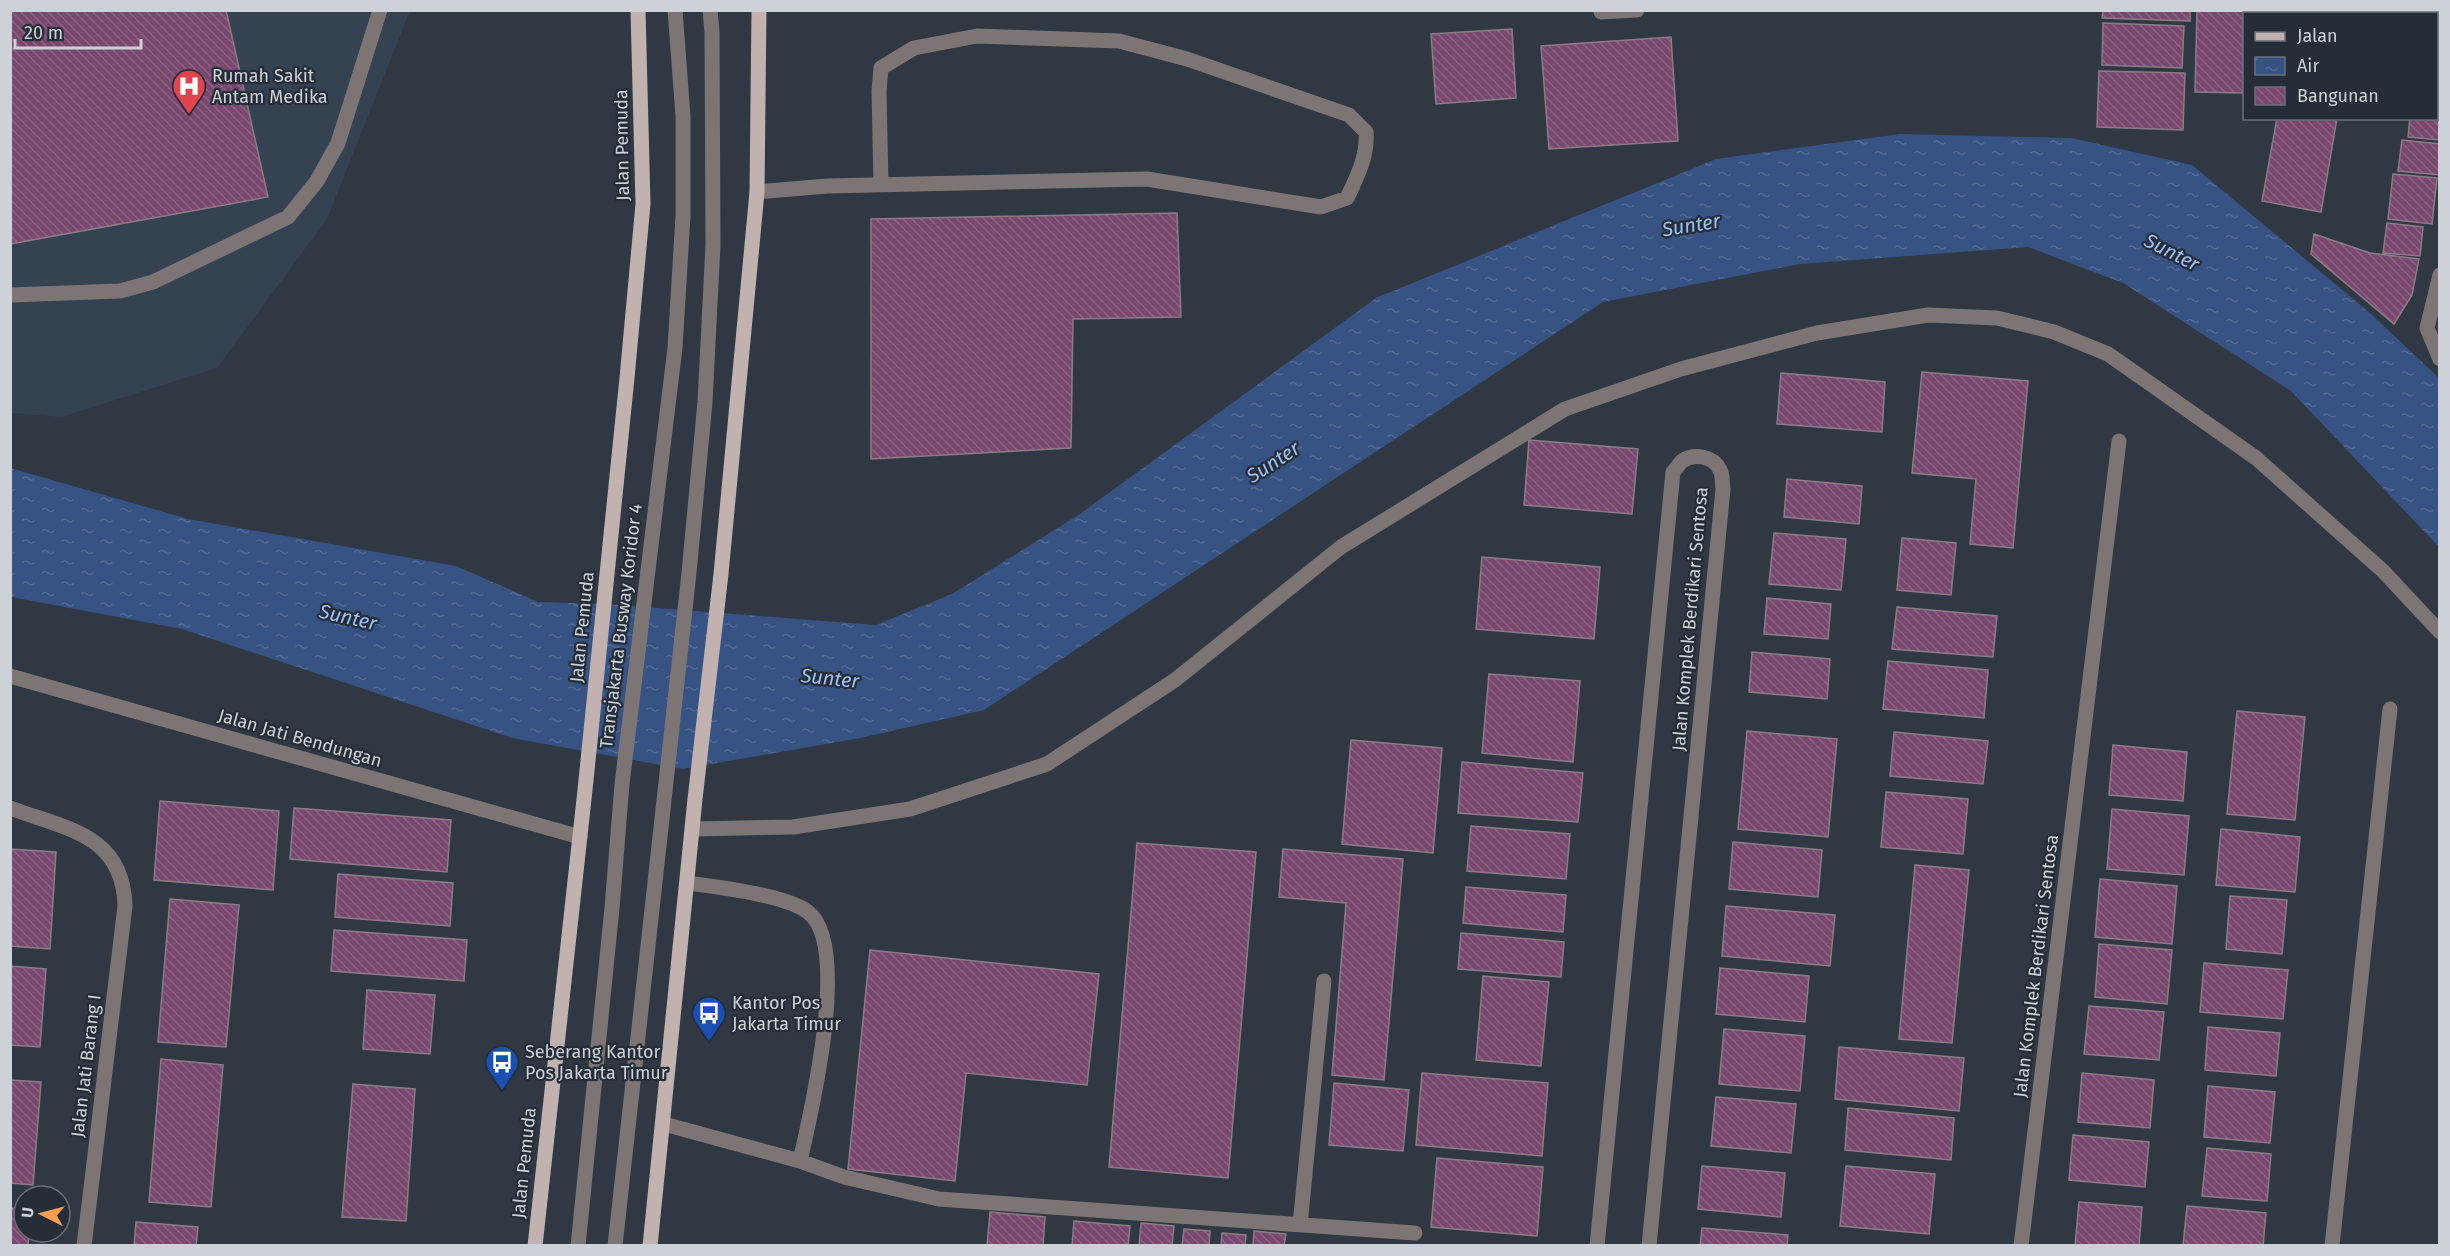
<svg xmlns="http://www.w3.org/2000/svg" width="2450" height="1256" viewBox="0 0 2450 1256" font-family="'Fira Sans',sans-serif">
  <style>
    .built { fill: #354252 }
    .water { fill: url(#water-ripples) }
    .building { fill: url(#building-back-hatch); stroke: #8b7d87; stroke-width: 1.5 }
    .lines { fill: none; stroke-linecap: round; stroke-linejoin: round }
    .minor { stroke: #7d7574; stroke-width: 15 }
    .major { stroke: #c2b2af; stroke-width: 15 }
    .labels { text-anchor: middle; stroke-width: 4.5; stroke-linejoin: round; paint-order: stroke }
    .poi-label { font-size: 18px; fill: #ccd2d8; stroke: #252e38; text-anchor: start }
    .street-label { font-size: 18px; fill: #ccd2d8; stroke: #252e38 }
    .water-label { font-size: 20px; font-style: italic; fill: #9cc0fc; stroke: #252e38 }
  </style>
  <defs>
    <pattern id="water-ripples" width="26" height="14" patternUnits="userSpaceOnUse" patternTransform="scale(1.5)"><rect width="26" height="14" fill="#375384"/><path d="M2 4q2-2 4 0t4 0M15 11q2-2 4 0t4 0" fill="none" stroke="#536b95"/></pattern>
    <pattern id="building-back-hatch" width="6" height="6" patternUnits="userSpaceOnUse" patternTransform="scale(1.5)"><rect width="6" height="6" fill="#7a486f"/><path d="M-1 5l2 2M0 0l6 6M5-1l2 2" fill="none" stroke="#8c6283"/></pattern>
  </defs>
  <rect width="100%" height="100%" fill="#2f3843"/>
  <!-- built -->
  <path class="built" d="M10,11H410L327,219L217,368L61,417L11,413Z"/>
  <!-- water -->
  <path class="water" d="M1900,134L2071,138L2192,165L2370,313L2440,379L2439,547L2291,391L2123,283L2028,247L1800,264L1603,302L984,710L860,738L683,769L512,738L182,629L11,597L10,468L188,519L456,566L538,602L605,604L876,625L952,594L1080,514L1376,298L1716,159Z"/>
  <!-- building -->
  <path class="building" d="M10,10H226L268,197L10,244Z
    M2103,10H2190V21L2102,18Z
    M2197,10H2257V14H2244V93L2195,92Z
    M2264,10H2317L2316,14H2264Z
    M2386,10H2440V73L2436,72V14H2386Z
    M2103,23L2184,26L2182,68L2102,65Z
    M1512,29L1516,98L1436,104L1431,34Z
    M1671,37L1678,141L1549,149L1541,46Z
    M2099,71L2185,73L2183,130L2097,127Z
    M2436,76H2440V113H2436Z
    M2436,116H2440V140L2408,137L2410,118H2436Z
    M2277,118H2337L2321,212L2262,201Z
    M2402,140L2440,144V175L2398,171Z
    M2393,174L2437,178L2432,224L2388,219Z
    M1177,213L1181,317L1073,319L1071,448L871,459V219Z
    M2387,223L2423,227L2420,256L2383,253Z
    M2314,234L2370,253L2419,259L2412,295L2394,324L2311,254Z
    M1922,372L2028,381L2013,548L1970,544L1976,479L1912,473Z
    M1781,373L1885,382L1882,432L1777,424Z
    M1529,440L1638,449L1632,514L1524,505Z
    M1787,479L1862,486L1859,524L1784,517Z
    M1774,533L1846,539L1841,590L1769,584Z
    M1902,538L1956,543L1951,595L1897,590Z
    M1482,557L1600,567L1594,639L1476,629Z
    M1767,598L1831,604L1828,639L1764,634Z
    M1897,607L1997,616L1993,657L1892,649Z
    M1752,652L1830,659L1827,699L1749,692Z
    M1888,661L1988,670L1984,718L1883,709Z
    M1489,674L1580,681L1573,762L1482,753Z
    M2237,711L2305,717L2295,820L2227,814Z
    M1747,731L1837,739L1828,837L1738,829Z
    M1894,732L1988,741L1983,784L1890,776Z
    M1351,740L1442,748L1433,853L1342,844Z
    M2113,745L2187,752L2183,801L2109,795Z
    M1462,762L1583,773L1578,822L1458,813Z
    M1886,792L1968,799L1963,854L1881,847Z
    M160,801L279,811L273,890L154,880Z
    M294,808L451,820L447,872L290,859Z
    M2112,809L2189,816L2184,875L2107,869Z
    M1471,826L1570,834L1566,879L1467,871Z
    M2221,829L2300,837L2295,892L2216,885Z
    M1733,842L1822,850L1818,897L1729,889Z
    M1137,843L1256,852L1228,1178L1109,1167Z
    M10,849L56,852L50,949L10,946Z
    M1283,849L1403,859L1384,1080L1332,1075L1346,903L1279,897Z
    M1915,865L1969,870L1952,1043L1899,1039Z
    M338,874L453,883L450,926L335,917Z
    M2100,879L2177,886L2172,944L2095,937Z
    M1466,887L1566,895L1563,932L1463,923Z
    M2230,896L2287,900L2282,954L2226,949Z
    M170,899L239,905L226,1047L158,1042Z
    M1726,906L1835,915L1830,966L1722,956Z
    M334,930L467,940L464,981L331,971Z
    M1461,933L1564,942L1561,977L1458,969Z
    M2099,944L2172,950L2167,1004L2095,997Z
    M870,950L1099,974L1087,1085L966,1073L955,1181L848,1169Z
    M2204,963L2288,970L2283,1019L2200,1012Z
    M10,966L46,969L40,1047L10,1045Z
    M1720,968L1809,976L1805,1022L1716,1014Z
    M1483,976L1549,982L1541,1066L1476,1060Z
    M367,990L435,995L430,1054L363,1049Z
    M2089,1006L2164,1012L2159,1060L2084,1054Z
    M2208,1027L2280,1033L2276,1076L2205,1070Z
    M1724,1029L1805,1036L1800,1091L1719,1084Z
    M1839,1047L1964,1058L1959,1111L1835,1099Z
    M161,1059L223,1065L211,1207L149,1202Z
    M1422,1073L1548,1083L1542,1156L1416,1145Z
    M2082,1073L2154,1080L2150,1128L2078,1122Z
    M10,1080L41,1082L33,1185L10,1183Z
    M1334,1083L1409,1090L1403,1151L1329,1145Z
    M353,1084L415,1089L406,1221L342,1217Z
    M2208,1086L2275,1092L2270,1143L2204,1137Z
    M1716,1097L1796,1104L1791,1153L1711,1146Z
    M1848,1108L1954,1118L1951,1160L1845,1150Z
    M2073,1135L2149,1142L2145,1187L2069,1180Z
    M2207,1148L2271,1154L2267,1201L2202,1196Z
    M1437,1158L1543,1167L1537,1236L1431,1227Z
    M1702,1166L1785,1173L1781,1217L1698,1209Z
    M1846,1166L1935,1174L1929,1234L1840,1226Z
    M2079,1202L2142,1207L2139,1246H2075Z
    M2187,1206L2266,1213L2263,1246H2183Z
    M10,1208L24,1209V1232H29L28,1246H10Z
    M990,1212L1045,1217L1043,1246H987Z
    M1074,1221L1130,1226L1128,1246H1072Z
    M136,1222L198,1227L196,1246H134Z
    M1141,1223L1174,1226L1172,1246H1139Z
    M1702,1228L1788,1235L1787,1246H1700Z
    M1184,1229L1210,1231L1209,1246H1182Z
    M1254,1231L1286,1234L1284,1246H1253Z
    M1222,1233L1246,1235L1245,1246H1221Z"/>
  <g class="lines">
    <!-- minor -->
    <path class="minor" d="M1601,12L1637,10
      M757,192L827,186L1147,179L1321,207L1347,198C1357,177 1368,156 1366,132L1349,115L1187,59L1119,41L977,36L914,48L881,68L879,91L881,185
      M2440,275L2427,328L2440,359
      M10,295L120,291L153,282L288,217L317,181L338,143L380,10
      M10,676L580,837
      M10,808C66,829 123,834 125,906L84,1246
      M693,829L793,827L910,809L1047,764L1175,680L1341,547L1565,409L1681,369L1817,333L1928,315L1997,318L2054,332L2108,354L2256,458L2383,571L2440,632
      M664,1124L800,1161C811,1113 851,945 808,912C786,895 717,887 688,883
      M800,1161L844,1177L939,1199L1415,1233
      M1300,1225L1324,981
      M578,1246L612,908L622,784L675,348L683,216V116L675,10
      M615,1246L689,573L705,402L713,245L712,32L710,10
      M1597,1246L1673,472C1676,469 1679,464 1682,461C1694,453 1714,456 1720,470C1723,475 1722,484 1723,489L1649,1246
      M2021,1246L2119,441
      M2332,1246L2390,709"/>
    <!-- major -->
    <path class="major" d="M535,1246L585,790L627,378L643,204L638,10
      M650,1246L695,799L721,574L757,192L759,10"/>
  </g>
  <!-- icons -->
  <defs>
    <symbol id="hospital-pin" viewBox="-11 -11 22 30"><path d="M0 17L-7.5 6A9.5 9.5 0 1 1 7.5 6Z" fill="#e0444e" stroke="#252e38"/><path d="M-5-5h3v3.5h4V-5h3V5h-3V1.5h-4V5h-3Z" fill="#fff"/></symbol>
    <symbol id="bus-pin" viewBox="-11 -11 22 30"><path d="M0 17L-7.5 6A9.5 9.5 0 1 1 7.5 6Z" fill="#1a4fb4" stroke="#252e38"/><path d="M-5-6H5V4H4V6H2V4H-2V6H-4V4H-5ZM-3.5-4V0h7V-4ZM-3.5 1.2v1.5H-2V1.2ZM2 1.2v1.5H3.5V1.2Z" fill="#fff"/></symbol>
  </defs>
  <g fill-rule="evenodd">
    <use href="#hospital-pin" x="170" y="67" width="38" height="52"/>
    <use href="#bus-pin" x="690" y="994" width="38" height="52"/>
    <use href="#bus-pin" x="483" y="1043" width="38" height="52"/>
  </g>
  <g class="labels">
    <!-- poi labels -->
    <g class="poi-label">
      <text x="212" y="82">Rumah Sakit<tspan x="212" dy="21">Antam Medika</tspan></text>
      <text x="732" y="1009">Kantor Pos<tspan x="732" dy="21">Jakarta Timur</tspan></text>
      <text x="525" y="1058">Seberang Kantor<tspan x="525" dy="21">Pos Jakarta Timur</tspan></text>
    </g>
    <!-- street labels -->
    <g class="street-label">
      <text transform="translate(622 145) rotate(-91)" y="6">Jalan Pemuda</text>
      <text transform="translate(1690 619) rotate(-85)" y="6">Jalan Komplek Berdikari Sentosa</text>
      <text transform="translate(621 626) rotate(-83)" y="6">Transjakarta Busway Koridor 4</text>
      <text transform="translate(582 627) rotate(-84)" y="6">Jalan Pemuda</text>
      <text transform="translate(300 738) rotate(16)" y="6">Jalan Jati Bendungan</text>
      <text transform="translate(2036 966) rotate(-83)" y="6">Jalan Komplek Berdikari Sentosa</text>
      <text transform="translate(86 1066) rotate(-83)" y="6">Jalan Jati Barang I</text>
      <text transform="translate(524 1163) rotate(-84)" y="6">Jalan Pemuda</text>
    </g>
    <!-- water labels -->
    <g class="water-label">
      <text transform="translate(1691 225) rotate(-9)" y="7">Sunter</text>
      <text transform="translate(2172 252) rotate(27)" y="7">Sunter</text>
      <text transform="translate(1273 462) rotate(-33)" y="7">Sunter</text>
      <text transform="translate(348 617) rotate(13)" y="7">Sunter</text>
      <text transform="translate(830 678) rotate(6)" y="7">Sunter</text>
    </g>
  </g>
  <!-- border -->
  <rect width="2450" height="1256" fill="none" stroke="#ccd2d8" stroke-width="24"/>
  <!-- legend -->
  <rect x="2243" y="12" width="195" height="108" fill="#252e38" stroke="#687078" stroke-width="1.5"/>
  <rect x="2255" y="32" width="30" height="9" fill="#c2b2af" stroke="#687078" stroke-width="1.5"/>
  <text x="2297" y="42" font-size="18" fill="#ccd2d8">Jalan</text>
  <rect x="2255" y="57" width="30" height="18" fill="url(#water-ripples)" stroke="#687078" stroke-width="1.5"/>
  <text x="2297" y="72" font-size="18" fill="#ccd2d8">Air</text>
  <rect x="2255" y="87" width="30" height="18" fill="url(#building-back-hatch)" stroke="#687078" stroke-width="1.5"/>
  <text x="2297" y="102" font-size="18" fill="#ccd2d8">Bangunan</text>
  <!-- north arrow -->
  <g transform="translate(42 1214) rotate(276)"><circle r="28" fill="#252e38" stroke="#687078" stroke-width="1.5"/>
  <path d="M0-4.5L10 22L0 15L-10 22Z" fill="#fa9f4f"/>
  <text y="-9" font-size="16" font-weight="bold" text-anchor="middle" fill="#ccd2d8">U</text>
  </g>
  <!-- scale -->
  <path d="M15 39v9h126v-9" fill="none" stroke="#ccd2d8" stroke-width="3"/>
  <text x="24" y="39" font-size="18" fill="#ccd2d8" stroke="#252e38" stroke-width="4.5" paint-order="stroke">20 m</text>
</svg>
